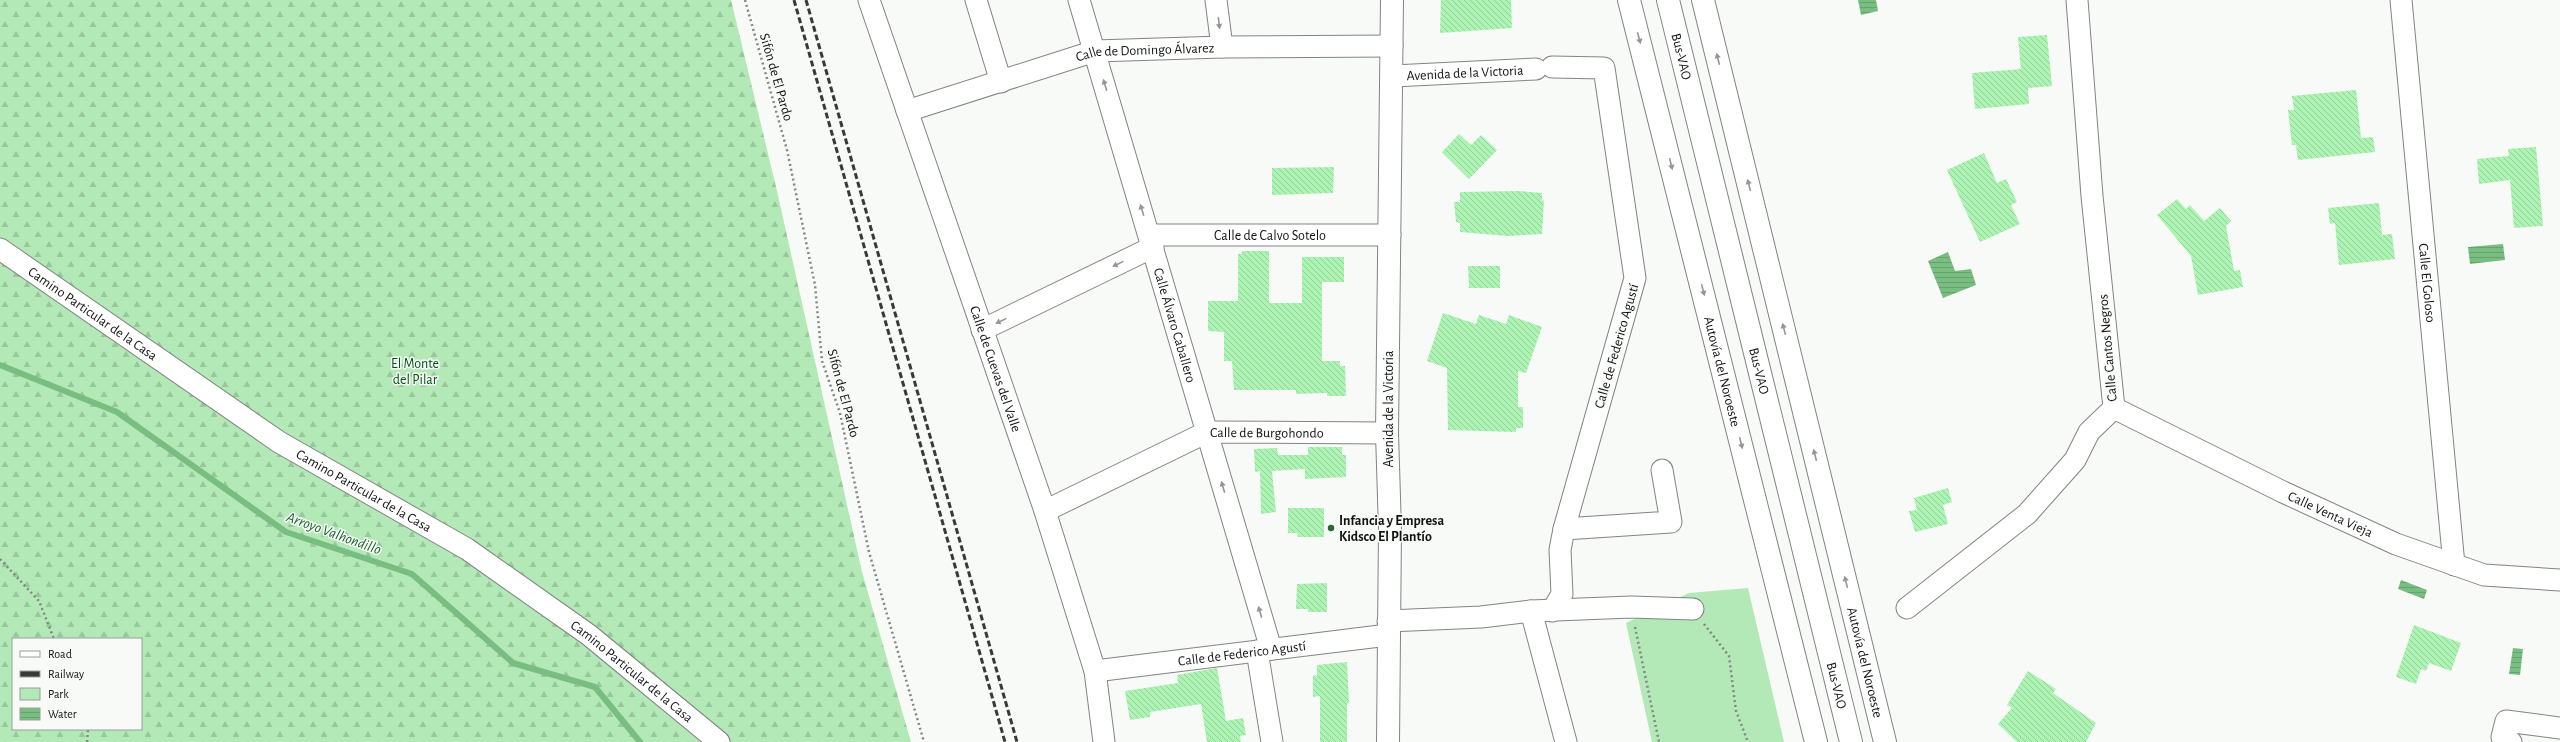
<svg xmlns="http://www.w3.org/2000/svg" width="2560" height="742" viewBox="0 0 2560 742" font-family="'Alegreya Sans',sans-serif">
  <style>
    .forest { fill: url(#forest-firs); fill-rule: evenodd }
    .park { fill: #b2e9b7 }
    .water { fill: url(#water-rules) }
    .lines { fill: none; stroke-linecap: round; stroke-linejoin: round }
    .stream { stroke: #79be81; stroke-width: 6 }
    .building { fill: url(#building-back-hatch) }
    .minor-casing { stroke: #818482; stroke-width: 23 }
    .tertiary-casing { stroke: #818482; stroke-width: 24 }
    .motorway-casing { stroke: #818482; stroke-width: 24 }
    .path { stroke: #848684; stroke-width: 2.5; stroke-dasharray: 2 3; stroke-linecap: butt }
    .minor { stroke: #fff; stroke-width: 21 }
    .tertiary { stroke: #fff; stroke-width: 22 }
    .motorway { stroke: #fff; stroke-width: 22 }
    .rail { stroke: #383938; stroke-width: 3; stroke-dasharray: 6 3; stroke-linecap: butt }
    .oneway { fill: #949594 }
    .poi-dot { fill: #296b35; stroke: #f7faf7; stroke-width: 1.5 }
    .labels { text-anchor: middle; stroke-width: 3; stroke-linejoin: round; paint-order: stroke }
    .street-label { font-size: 14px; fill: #121312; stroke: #f7faf7 }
    .park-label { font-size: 14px; fill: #005118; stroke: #f7faf7 }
    .poi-label { font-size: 14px; font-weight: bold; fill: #121312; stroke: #f7faf7; text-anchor: start }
    .water-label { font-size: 15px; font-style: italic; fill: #186228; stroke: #f7faf7 }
  </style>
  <defs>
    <pattern id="forest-firs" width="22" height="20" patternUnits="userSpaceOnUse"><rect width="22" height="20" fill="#b2e9b7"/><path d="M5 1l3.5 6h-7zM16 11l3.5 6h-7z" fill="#98c79c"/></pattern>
    <pattern id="water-rules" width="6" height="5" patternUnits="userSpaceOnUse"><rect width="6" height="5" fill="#79be81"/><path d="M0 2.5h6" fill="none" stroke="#68a26e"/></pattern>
    <pattern id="building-back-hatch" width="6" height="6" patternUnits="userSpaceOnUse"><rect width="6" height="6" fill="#adf4b4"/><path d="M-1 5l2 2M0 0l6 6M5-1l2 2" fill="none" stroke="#94d09a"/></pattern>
  </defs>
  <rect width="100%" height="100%" fill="#f7faf7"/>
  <!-- forest -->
  <path class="forest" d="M0,0H731L777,191L862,572L911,742H0ZM13,639H141V729H13Z"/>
  <!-- park -->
  <path class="park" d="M1748,588L1784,742H1652L1626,623L1689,593Z"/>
  <!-- water -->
  <path class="water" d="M1858,0H1876L1878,11L1861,15Z
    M2503,244L2505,260L2470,264L2468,247Z
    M1948,252L1955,271L1971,269L1976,285L1943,298L1928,261Z
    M2401,580L2427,590L2424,599L2398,589Z
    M2513,648L2523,649L2520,675L2509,674Z"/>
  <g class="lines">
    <!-- stream -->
    <path class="stream" d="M0,365L117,412L286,532L412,574L513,663L595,687L640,742"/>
  </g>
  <!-- building -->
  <path class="building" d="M1441,0H1511L1512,28L1440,33Z
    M2047,35L2052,86L2028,88L2029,104L1975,109L1972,73L2021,69L2018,37Z
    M2356,90L2361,138L2373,137L2375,152L2298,160L2296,145H2292L2288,110H2294L2292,96Z
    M1459,134L1471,145L1481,135L1497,150L1469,179L1442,152Z
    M2536,147L2543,226L2514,228L2510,180L2479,184L2477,159L2509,156L2508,149Z
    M1984,153L1997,183L2006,179L2017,202L2011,205L2020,224L1980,242L1947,170Z
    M1334,167L1333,193L1272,195V168Z
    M1519,191L1542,193V201L1544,200L1542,234L1508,236L1460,232V223L1456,222L1454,202H1460V192Z
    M2177,199L2186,209L2190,205L2204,221L2220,208L2231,221L2226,226L2234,271L2240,270L2243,287L2198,295L2191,256L2157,215Z
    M2379,203L2382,235L2392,234L2395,259L2339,265L2335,223L2330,224L2328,208Z
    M1242,251H1269V303H1302V257H1344V282H1322V361H1340V366H1345L1346,396H1327V393L1296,394V390H1234L1232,361H1224V332L1208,331V301H1238V254H1242Z
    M1468,266H1500V288H1469Z
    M1443,313L1476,324L1479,315L1506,324L1509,315L1542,327L1526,373L1518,371V407H1523V428H1516V432L1448,430L1447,368L1427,361Z
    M1308,447H1342V455H1346V477L1305,479V469L1272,471L1276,512L1261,514L1260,471L1255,472L1254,449L1277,448L1278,455H1308Z
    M1948,488L1952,502L1943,505L1948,524L1915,532L1909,511L1917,510L1914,498Z
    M1288,508H1324V537H1298L1297,533H1288Z
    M1327,583V612H1308V609H1296L1297,584Z
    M2414,625L2461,643L2451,671L2429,663L2426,671L2421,669L2416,684L2396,677Z
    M1347,662L1349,703L1347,704V742H1320V696L1313,697V675L1317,676V665Z
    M1217,668L1226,721L1243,718L1246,735L1240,736L1241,742H1207L1201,704L1150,712V717L1130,720L1125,691L1178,683L1177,675Z
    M2028,671L2056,689L2053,693L2096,723L2086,742H2017L1998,724L2012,708L2007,705Z"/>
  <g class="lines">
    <defs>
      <g id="minor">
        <path id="s1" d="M869,0L1045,511L1095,671L1104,742"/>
        <path d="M976,0L1001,82"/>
        <path id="s2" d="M1079,0L1271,649"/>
        <path d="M1216,0L1222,47"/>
        <path id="s3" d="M2401,0L2454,565"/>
        <path d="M1552,67L1604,68L1635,278L1564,529L1560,550L1562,594L1552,611"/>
        <path id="s4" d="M1393,76L1536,69"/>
        <path id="s5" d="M907,111L1095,51L1222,47L1392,46"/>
        <path id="s6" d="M1150,235H1390"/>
        <path id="s7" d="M0,249L279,442L467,549L589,635L719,742"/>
        <path d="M982,330L1153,247"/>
        <path id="s8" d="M2114,408L2283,492L2396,544L2484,575L2560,580"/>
        <path id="s9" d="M1045,511L1207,432L1387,433"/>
        <path d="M1564,529L1671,522L1662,470"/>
        <path d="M1907,608L2027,514L2075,460L2089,432L2114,408L2092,196L2077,0"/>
        <path d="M1531,611L1566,742"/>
        <path d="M1388,621L1481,617L1531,611L1631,607L1693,609"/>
        <path d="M1257,651L1272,742"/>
        <path id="s10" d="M1095,671L1388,635"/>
        <path d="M2511,742L2502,737L2506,721L2560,728"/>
      </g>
      <path id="tertiary" d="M1388,742L1390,530L1387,433L1392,0"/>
      <g id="motorway">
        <path id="s11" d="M1629,0L1816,742"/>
        <path id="s12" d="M1668,0L1851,742"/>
        <path id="s13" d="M1703,0L1885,742"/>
      </g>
    </defs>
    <!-- minor casing -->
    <use href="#minor" class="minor-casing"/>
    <!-- tertiary casing -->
    <use href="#tertiary" class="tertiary-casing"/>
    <!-- motorway casing -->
    <use href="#motorway" class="motorway-casing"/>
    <!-- path -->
    <path class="path" d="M745,0L787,150L815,285L822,361L840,413L869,552L924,742
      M0,559L39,601L54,639
      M1704,624L1729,656L1736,711L1748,742
      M1635,627L1659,742
      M87,742L88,729"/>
    <!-- minor -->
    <use href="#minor" class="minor"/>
    <!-- tertiary -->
    <use href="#tertiary" class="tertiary"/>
    <!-- motorway -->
    <use href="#motorway" class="motorway"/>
    <!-- rail -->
    <path class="rail" d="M794,0L1005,742
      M806,0L1017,742"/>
  </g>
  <!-- one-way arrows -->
  <defs><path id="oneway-solid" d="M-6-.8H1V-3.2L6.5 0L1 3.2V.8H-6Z"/></defs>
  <g class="oneway">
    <use href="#oneway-solid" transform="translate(1219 23) rotate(83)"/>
    <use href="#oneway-solid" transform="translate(1639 38) rotate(75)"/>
    <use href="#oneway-solid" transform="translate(1718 59) rotate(-104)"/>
    <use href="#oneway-solid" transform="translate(1105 85) rotate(-107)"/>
    <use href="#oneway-solid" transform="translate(1671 164) rotate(76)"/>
    <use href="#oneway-solid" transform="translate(1749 185) rotate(-104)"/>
    <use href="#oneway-solid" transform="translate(1142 210) rotate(-107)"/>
    <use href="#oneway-solid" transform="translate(1118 264) rotate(154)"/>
    <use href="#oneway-solid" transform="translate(1703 290) rotate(76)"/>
    <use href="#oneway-solid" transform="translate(1001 321) rotate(154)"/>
    <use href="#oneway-solid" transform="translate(1784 329) rotate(-104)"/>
    <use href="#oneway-solid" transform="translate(1741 443) rotate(76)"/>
    <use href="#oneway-solid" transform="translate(1815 455) rotate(-104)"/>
    <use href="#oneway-solid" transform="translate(1223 487) rotate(-106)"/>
    <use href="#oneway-solid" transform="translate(1846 582) rotate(-104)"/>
    <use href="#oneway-solid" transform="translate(1260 612) rotate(-106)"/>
  </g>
  <!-- markers -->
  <circle class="poi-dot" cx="1331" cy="528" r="4"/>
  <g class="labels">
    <!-- street labels -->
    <g class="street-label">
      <text dy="5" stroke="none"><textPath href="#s5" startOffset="247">Calle de Domingo Álvarez</textPath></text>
      <text dy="5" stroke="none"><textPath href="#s12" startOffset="58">Bus-VAO</textPath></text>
      <text dy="5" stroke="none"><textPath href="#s4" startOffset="72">Avenida de la Victoria</textPath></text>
      <text transform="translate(777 77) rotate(74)" y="5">Sifón de El Pardo</text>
      <text dy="5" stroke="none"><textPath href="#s6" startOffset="120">Calle de Calvo Sotelo</textPath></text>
      <text dy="5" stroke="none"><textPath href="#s3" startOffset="284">Calle El Goloso</textPath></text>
      <text dy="5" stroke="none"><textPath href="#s7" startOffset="113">Camino Particular de la Casa</textPath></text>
      <text dy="5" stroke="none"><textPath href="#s2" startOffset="339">Calle Álvaro Caballero</textPath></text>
      <text transform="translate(1616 346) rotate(-74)" y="5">Calle de Federico Agustí</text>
      <text transform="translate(2107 348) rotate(-95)" y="5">Calle Cantos Negros</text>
      <text dy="5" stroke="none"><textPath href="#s1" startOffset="390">Calle de Cuevas del Valle</textPath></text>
      <text dy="5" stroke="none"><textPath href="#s11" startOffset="383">Autovía del Noroeste</textPath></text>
      <text dy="5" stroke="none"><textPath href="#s12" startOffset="382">Bus-VAO</textPath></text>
      <text transform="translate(844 393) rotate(75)" y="5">Sifón de El Pardo</text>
      <text transform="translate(1388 409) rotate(-90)" y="5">Avenida de la Victoria</text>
      <text dy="5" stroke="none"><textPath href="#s9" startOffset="240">Calle de Burgohondo</textPath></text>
      <text dy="5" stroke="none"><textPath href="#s7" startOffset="437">Camino Particular de la Casa</textPath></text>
      <text dy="5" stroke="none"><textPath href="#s8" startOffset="241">Calle Venta Vieja</textPath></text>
      <text dy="5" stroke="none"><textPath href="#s10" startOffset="148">Calle de Federico Agustí</textPath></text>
      <text dy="5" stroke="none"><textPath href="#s13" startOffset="682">Autovía del Noroeste</textPath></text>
      <text dy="5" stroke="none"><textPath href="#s7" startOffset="761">Camino Particular de la Casa</textPath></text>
      <text dy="5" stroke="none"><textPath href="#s12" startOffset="706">Bus-VAO</textPath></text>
    </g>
    <!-- park labels -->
    <g class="park-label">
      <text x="415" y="368">El Monte<tspan x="415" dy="16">del Pilar</tspan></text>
    </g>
    <!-- poi labels -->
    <g class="poi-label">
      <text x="1339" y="525">Infancia y Empresa<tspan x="1339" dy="16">Kidsco El Plantío</tspan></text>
    </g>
    <!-- water labels -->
    <g class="water-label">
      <text transform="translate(334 533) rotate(20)" y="5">Arroyo Valhondillo</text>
    </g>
  </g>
  <!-- legend -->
  <rect x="12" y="638" width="130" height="92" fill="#f7faf7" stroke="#9b9e9b"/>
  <rect x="20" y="651" width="20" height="6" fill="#ffffff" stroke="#9b9e9b"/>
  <text x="48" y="658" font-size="12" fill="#121312">Road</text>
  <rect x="20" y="671" width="20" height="6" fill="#383938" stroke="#9b9e9b"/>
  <text x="48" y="678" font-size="12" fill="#121312">Railway</text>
  <rect x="20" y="688" width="20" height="12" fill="#b2e9b7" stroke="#9b9e9b"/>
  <text x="48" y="698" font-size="12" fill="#121312">Park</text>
  <rect x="20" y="708" width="20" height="12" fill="url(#water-rules)" stroke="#9b9e9b"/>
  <text x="48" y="718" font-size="12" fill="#121312">Water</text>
</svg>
